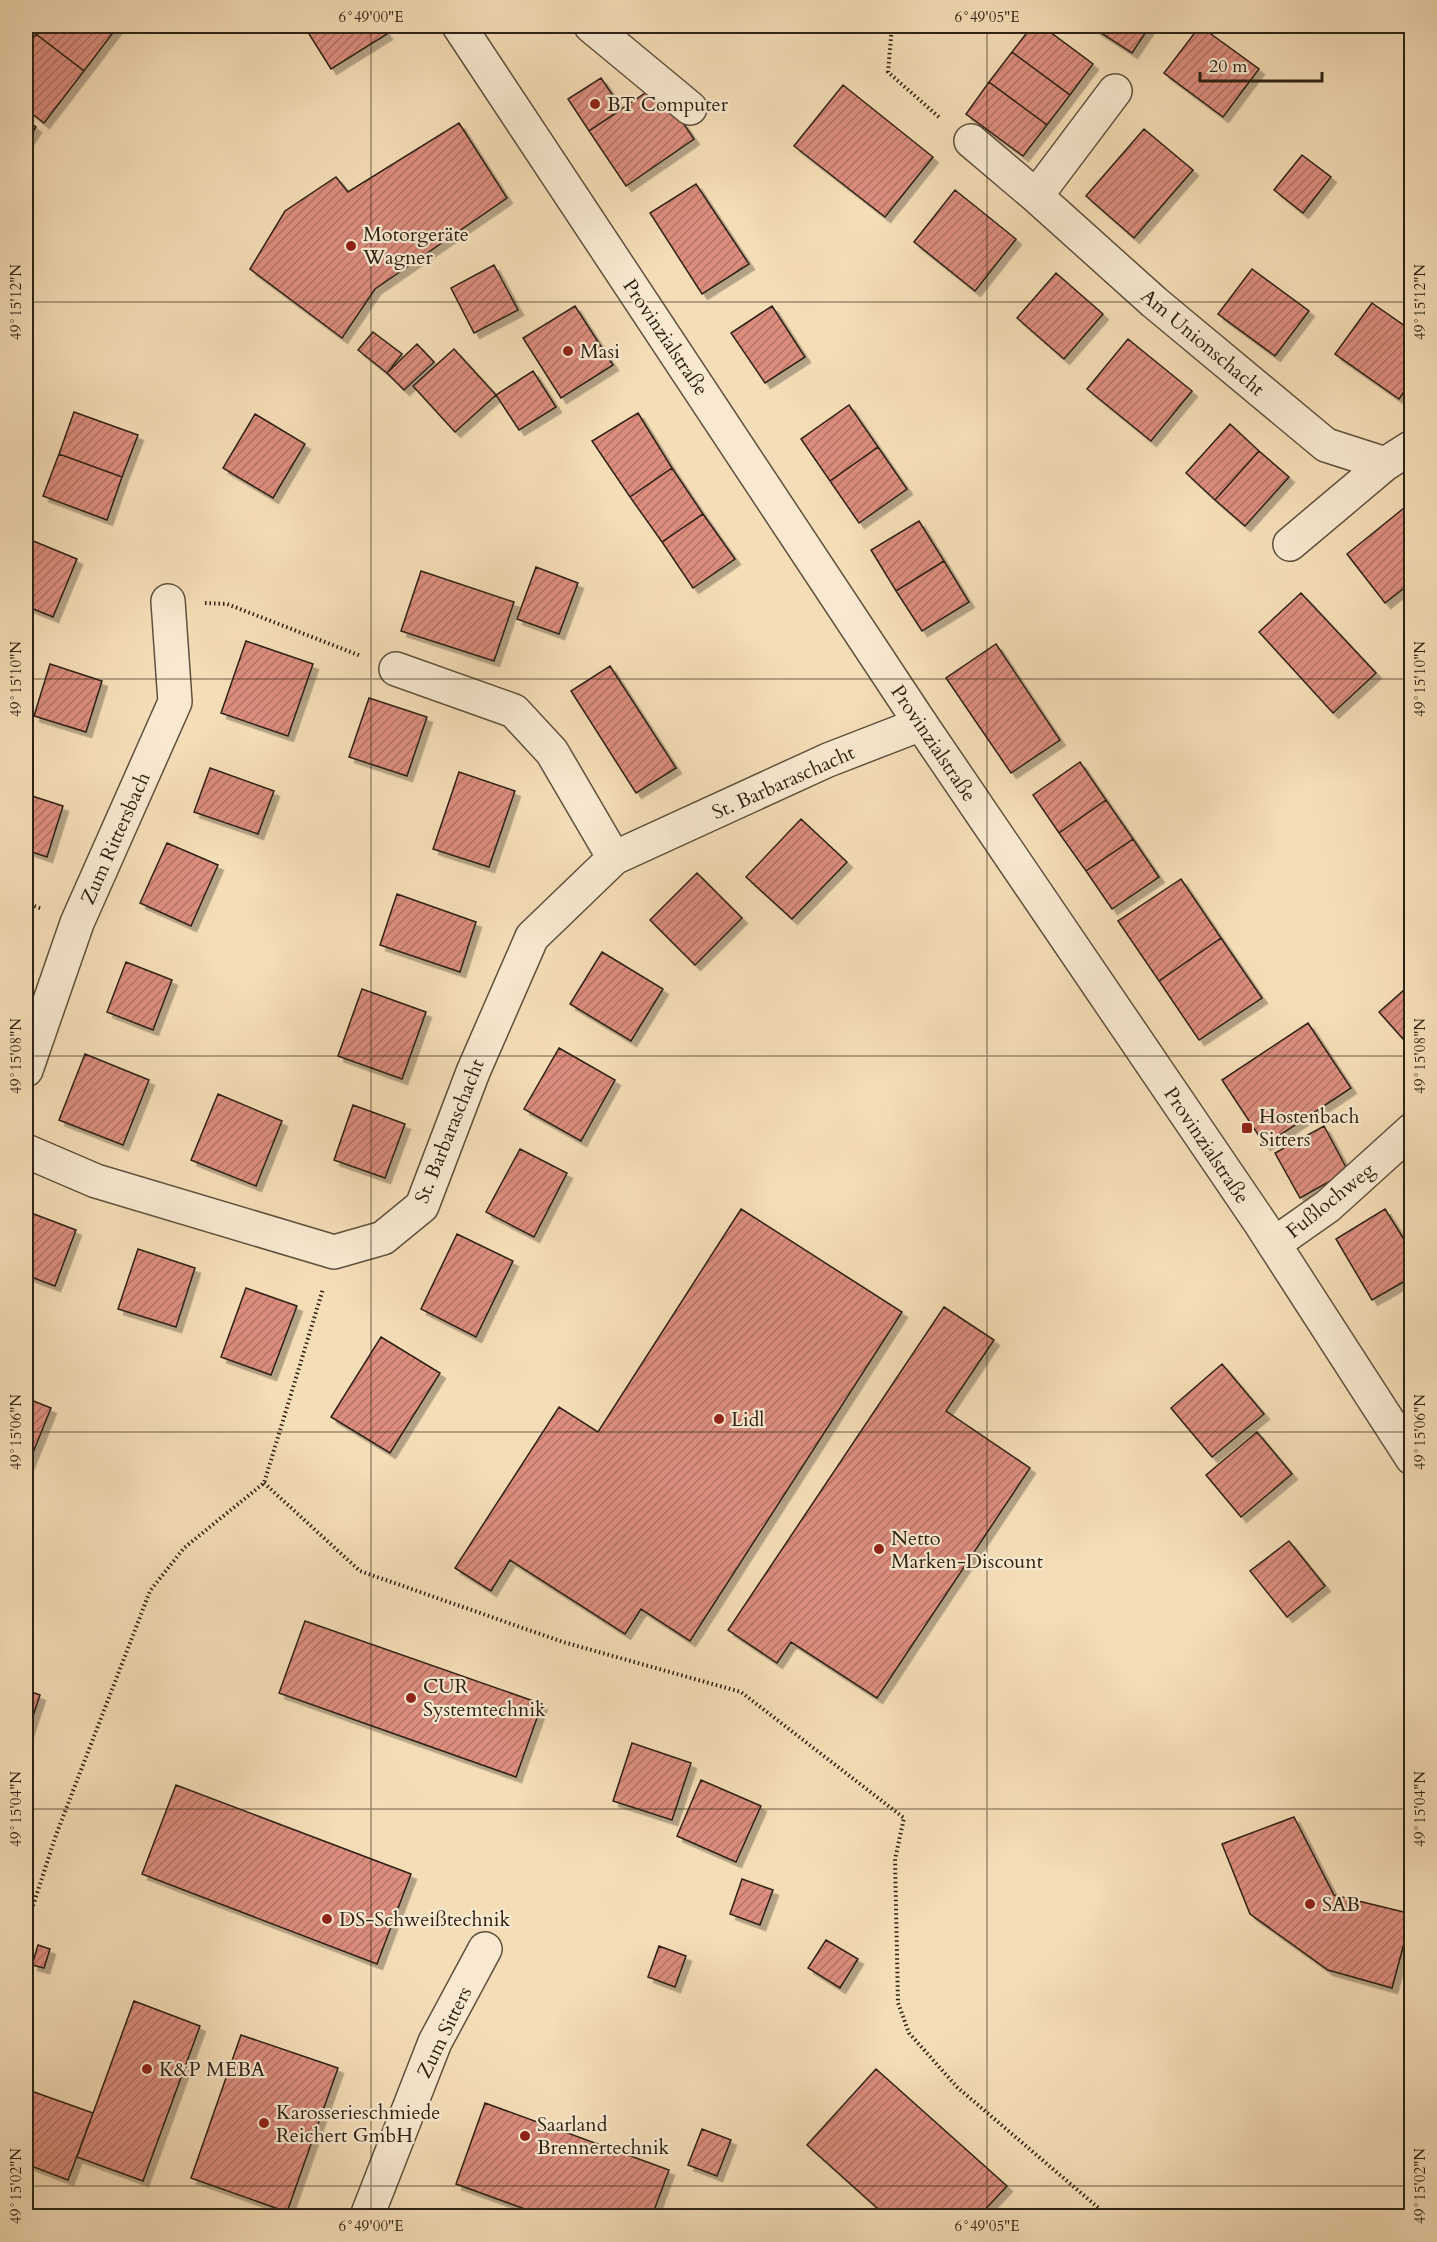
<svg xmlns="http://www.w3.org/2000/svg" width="1437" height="2242" viewBox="0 0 1437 2242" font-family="Cardo,serif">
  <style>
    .building { fill: url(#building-hatch); stroke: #2d2214; stroke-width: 1.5; filter: url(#shadow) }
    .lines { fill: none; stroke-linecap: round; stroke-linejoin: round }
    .minor-casing { stroke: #5f513d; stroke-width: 36 }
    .tertiary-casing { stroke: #5f513d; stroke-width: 36 }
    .path { stroke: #2d2214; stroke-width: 4; stroke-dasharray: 1.5 3; stroke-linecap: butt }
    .minor { stroke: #f8e9d0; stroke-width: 33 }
    .tertiary { stroke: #f8e9d0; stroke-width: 33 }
    .ticks { fill: none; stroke: #2d2214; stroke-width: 1.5; stroke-opacity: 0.45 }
    .poi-dot { fill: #8f2418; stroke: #f8e9d0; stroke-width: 2 }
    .labels { text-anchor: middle; stroke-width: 4.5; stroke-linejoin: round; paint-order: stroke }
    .poi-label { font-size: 20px; fill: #2d2214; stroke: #f8e9d0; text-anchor: start }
    .street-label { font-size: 20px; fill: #2d2214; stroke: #f8e9d0 }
    .neatline { fill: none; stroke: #2d2214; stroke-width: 2 }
    .ticks-label { font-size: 15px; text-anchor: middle; fill: #2d2214 }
  </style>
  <defs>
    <pattern id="building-hatch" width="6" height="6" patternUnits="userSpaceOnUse" patternTransform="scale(1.5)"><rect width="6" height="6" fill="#dc8d7e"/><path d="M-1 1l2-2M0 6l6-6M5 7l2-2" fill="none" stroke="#b37366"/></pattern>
    <filter id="shadow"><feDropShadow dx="5.5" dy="5.5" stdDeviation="0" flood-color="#0004"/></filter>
  </defs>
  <rect width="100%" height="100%" fill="#f5ddb7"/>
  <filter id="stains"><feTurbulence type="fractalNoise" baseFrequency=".00333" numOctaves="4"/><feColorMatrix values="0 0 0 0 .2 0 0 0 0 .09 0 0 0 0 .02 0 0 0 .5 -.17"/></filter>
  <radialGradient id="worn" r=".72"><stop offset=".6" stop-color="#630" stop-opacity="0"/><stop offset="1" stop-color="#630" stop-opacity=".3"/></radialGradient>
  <!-- building -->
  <path class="building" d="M42,26H118L84,71L36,34Z
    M304,26H382L387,34L331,69Z
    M1032,26H1042L1093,64L1070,95L1012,52Z
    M1097,26H1150L1132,53L1095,29Z
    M1200,26L1259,69L1223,117L1164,73Z
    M36,34L84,71L44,123L26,109V48Z
    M1012,52L1070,95L1047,125L989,82Z
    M601,78L622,109L589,131L568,99Z
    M989,82L1047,125L1023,156L966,114Z
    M657,85L694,139L626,186L589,131Z
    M843,85L933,157L885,217L794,146Z
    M26,120L36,127L26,143Z
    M459,123L507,198L375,289L342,338L250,269L285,211L336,177L348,192Z
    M1144,129L1193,170L1134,238L1086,196Z
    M1302,155L1331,177L1303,213L1274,190Z
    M696,184L749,264L702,294L650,213Z
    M955,190L1016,239L975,291L914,242Z
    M494,265L518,310L474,333L451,288Z
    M1252,269L1309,311L1275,356L1218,314Z
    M1056,273L1103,314L1064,359L1017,318Z
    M1372,303L1412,331V380L1399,399L1335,354Z
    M575,306L613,365L561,398L523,338Z
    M772,306L805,357L765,383L731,333Z
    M373,332L402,354L387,373L358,350Z
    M1128,339L1192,391L1151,441L1087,389Z
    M417,344L434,362L404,390L387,373Z
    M454,349L496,395L455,432L413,386Z
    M533,371L556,407L519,430L496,395Z
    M849,405L878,447L830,481L801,439Z
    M74,412L138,435L122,477L59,454Z
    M638,413L672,468L630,497L592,441Z
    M255,414L305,444L273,498L223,468Z
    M1230,424L1259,451L1215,500L1186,473Z
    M878,447L907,489L859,523L830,481Z
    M1259,451L1289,477L1245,526L1215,500Z
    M59,454L122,477L107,520L43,496Z
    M672,468L703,514L662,542L630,497Z
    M1404,508L1412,517V582L1385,603L1347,554Z
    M703,514L735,559L693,588L662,542Z
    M919,521L944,561L896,591L871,550Z
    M26,538L77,559L53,617L26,606Z
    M944,561L969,602L922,631L896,591Z
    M536,567L578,583L559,634L517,619Z
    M421,571L514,602L494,661L401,631Z
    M1301,593L1376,673L1333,713L1259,632Z
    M246,641L313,664L288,736L221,713Z
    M996,644L1060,740L1011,773L946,678Z
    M50,664L102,681L86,732L34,716Z
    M610,666L676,768L636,793L571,691Z
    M369,698L427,717L407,776L349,757Z
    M1080,762L1106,800L1059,833L1033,795Z
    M210,768L274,791L258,834L194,812Z
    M459,772L515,791L489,867L433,849Z
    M26,794L63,806L47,857L26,850Z
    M1106,800L1133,839L1086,871L1059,833Z
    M801,819L847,862L792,919L746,877Z
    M1133,839L1159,877L1112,909L1086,871Z
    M167,843L218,865L191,926L140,903Z
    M697,873L742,918L695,965L650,920Z
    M1181,879L1221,938L1159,981L1118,921Z
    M397,894L476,922L460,972L380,945Z
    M1221,938L1262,998L1199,1040L1159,981Z
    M602,952L663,989L631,1041L570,1004Z
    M126,962L172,980L153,1030L107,1012Z
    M1412,983V1049L1379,1012Z
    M362,989L426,1012L402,1079L338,1056Z
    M1308,1023L1351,1088L1265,1145L1222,1080Z
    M559,1048L615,1080L581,1141L524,1109Z
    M85,1054L149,1080L123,1145L59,1120Z
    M218,1094L282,1121L256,1186L191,1160Z
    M353,1105L405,1124L385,1178L334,1160Z
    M1324,1126L1348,1171L1300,1198L1275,1153Z
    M520,1149L567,1173L534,1237L486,1212Z
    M741,1209L902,1312L690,1641L641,1609L625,1634L510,1560L491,1591L455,1568L559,1407L598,1432Z
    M1385,1209L1412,1252V1277L1372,1300L1336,1239Z
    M26,1211L76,1230L55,1286L26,1275Z
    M457,1234L513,1261L476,1337L421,1309Z
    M138,1249L195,1268L176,1327L118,1309Z
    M246,1288L297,1306L271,1375L221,1357Z
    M944,1307L994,1340L946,1411L1030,1468L877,1698L791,1642L777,1663L728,1630Z
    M381,1337L440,1373L390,1453L331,1417Z
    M1222,1364L1264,1414L1212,1457L1171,1408Z
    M26,1398L51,1408L26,1470Z
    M1257,1432L1292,1474L1241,1517L1206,1475Z
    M1289,1541L1325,1586L1287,1617L1250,1571Z
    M305,1621L542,1704L516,1777L279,1693Z
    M26,1690L40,1695L26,1737Z
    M632,1743L691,1763L672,1820L613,1801Z
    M701,1780L761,1806L736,1862L677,1836Z
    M176,1785L411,1874L377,1964L142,1874Z
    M1294,1817L1334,1895L1412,1914L1392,1988L1328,1970L1250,1914L1222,1844Z
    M742,1879L773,1890L760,1925L730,1914Z
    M826,1940L858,1959L840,1988L808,1968Z
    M38,1945L50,1949L44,1968L32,1965Z
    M659,1946L686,1956L675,1987L648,1977Z
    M134,2001L200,2026L143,2181L77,2157Z
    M241,2035L338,2068L287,2212L191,2178Z
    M876,2069L1007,2186L979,2216H886L807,2145Z
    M34,2092L93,2113L68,2180L26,2164V2115Z
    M485,2103L669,2170L652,2216H544L456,2184Z
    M702,2129L731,2140L717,2176L688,2165Z"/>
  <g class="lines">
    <defs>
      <path id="minor" d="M591,26L690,108
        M971,141L1036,196L1154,302L1326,445L1385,464L1412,447
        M1036,196L1115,91
        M1290,544L1385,464
        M396,669L514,711L552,752L614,858
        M26,1070L77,923L175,702L168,601
        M26,1151L96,1181L334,1252L383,1238L422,1206L473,1072L532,937L614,858L828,760L921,724
        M1274,1244L1328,1206L1412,1130
        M367,2216L435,2042L485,1949"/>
      <path id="tertiary" d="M459,26L921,724L1261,1224L1412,1458"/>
    </defs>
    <!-- minor casing -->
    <use href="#minor" class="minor-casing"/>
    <!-- tertiary casing -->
    <use href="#tertiary" class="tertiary-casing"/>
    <!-- path -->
    <path class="path" d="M892,26L888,72L941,119
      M205,603L227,604L361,656
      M26,903L42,909
      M264,1483L360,1571L563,1642L741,1692L904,1818L895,1859L898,2003L909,2033L957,2087L1108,2216
      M26,1927L56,1835L150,1591L184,1548L264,1483L323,1289"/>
    <!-- minor -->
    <use href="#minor" class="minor"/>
    <!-- tertiary -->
    <use href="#tertiary" class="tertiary"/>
  </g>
  <!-- ticks -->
  <path class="ticks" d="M371,26V2216M987,26V2216M26,302H1412M26,679H1412M26,1056H1412M26,1432H1412M26,1809H1412M26,2186H1412"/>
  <!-- markers -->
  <g class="poi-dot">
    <circle cx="595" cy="104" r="6"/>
    <circle cx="351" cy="246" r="6"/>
    <circle cx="568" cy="351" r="6"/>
    <rect x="1241" y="1122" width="12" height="12" rx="3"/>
    <circle cx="719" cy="1419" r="6"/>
    <circle cx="879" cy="1549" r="6"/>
    <circle cx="411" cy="1698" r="6"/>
    <circle cx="1310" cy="1904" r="6"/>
    <circle cx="327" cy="1919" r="6"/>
    <circle cx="147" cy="2069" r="6"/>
    <circle cx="264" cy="2123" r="6"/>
    <circle cx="525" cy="2136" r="6"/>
  </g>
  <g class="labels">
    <!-- poi labels -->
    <g class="poi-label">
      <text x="607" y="111">BT Computer</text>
      <text x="363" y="241">Motorgeräte<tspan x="363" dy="23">Wagner</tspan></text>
      <text x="580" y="358">Masi</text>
      <text x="1259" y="1123">Hostenbach<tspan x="1259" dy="23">Sitters</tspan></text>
      <text x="731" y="1426">Lidl</text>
      <text x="891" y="1545">Netto<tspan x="891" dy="23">Marken-Discount</tspan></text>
      <text x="423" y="1693">CUR<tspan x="423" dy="23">Systemtechnik</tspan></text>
      <text x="1322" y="1911">SAB</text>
      <text x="339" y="1926">DS-Schweißtechnik</text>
      <text x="159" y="2076">K&amp;P MEBA</text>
      <text x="276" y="2119">Karosserieschmiede<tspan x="276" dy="23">Reichert GmbH</tspan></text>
      <text x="537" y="2131">Saarland<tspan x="537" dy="23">Brennertechnik</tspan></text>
    </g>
    <!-- street labels -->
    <g class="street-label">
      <text transform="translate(666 337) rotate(56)" y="7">Provinzialstraße</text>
      <text transform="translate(1203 342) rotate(40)" y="7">Am Unionschacht</text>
      <text transform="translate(934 743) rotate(56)" y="7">Provinzialstraße</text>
      <text transform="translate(783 782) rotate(-24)" y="7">St. Barbaraschacht</text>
      <text transform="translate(115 838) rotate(-66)" y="7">Zum Rittersbach</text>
      <text transform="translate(449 1131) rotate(-68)" y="7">St. Barbaraschacht</text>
      <text transform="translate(1207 1145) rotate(56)" y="7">Provinzialstraße</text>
      <text transform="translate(1330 1200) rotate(-39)" y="7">Fußlochweg</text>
      <text transform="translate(444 2032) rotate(-64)" y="7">Zum Sitters</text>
    </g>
  </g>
  <!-- margin -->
  <rect width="1437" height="2242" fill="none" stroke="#f5ddb7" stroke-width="66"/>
  <!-- scale -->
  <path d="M1200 72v9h122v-9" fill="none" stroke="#2d2214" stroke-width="3"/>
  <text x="1209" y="72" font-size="18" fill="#2d2214" stroke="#f8e9d0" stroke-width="4.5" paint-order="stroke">20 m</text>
  <rect x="33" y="33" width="1371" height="2176" class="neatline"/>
  <g class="ticks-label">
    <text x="371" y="22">6°49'00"E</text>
    <text x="987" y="22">6°49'05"E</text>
    <text transform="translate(16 302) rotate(-90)" y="5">49°15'12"N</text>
    <text transform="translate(1420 302) rotate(-90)" y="5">49°15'12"N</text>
    <text transform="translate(16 679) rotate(-90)" y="5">49°15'10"N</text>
    <text transform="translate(1420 679) rotate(-90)" y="5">49°15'10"N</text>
    <text transform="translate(16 1056) rotate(-90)" y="5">49°15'08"N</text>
    <text transform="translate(1420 1056) rotate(-90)" y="5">49°15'08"N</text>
    <text transform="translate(16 1432) rotate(-90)" y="5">49°15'06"N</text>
    <text transform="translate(1420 1432) rotate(-90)" y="5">49°15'06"N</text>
    <text transform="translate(16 1809) rotate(-90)" y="5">49°15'04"N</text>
    <text transform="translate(1420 1809) rotate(-90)" y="5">49°15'04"N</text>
    <text transform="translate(16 2186) rotate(-90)" y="5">49°15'02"N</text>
    <text transform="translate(1420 2186) rotate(-90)" y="5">49°15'02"N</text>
    <text x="371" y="2231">6°49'00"E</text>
    <text x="987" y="2231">6°49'05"E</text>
  </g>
  <rect width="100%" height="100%" filter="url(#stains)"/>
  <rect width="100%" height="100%" fill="url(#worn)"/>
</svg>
